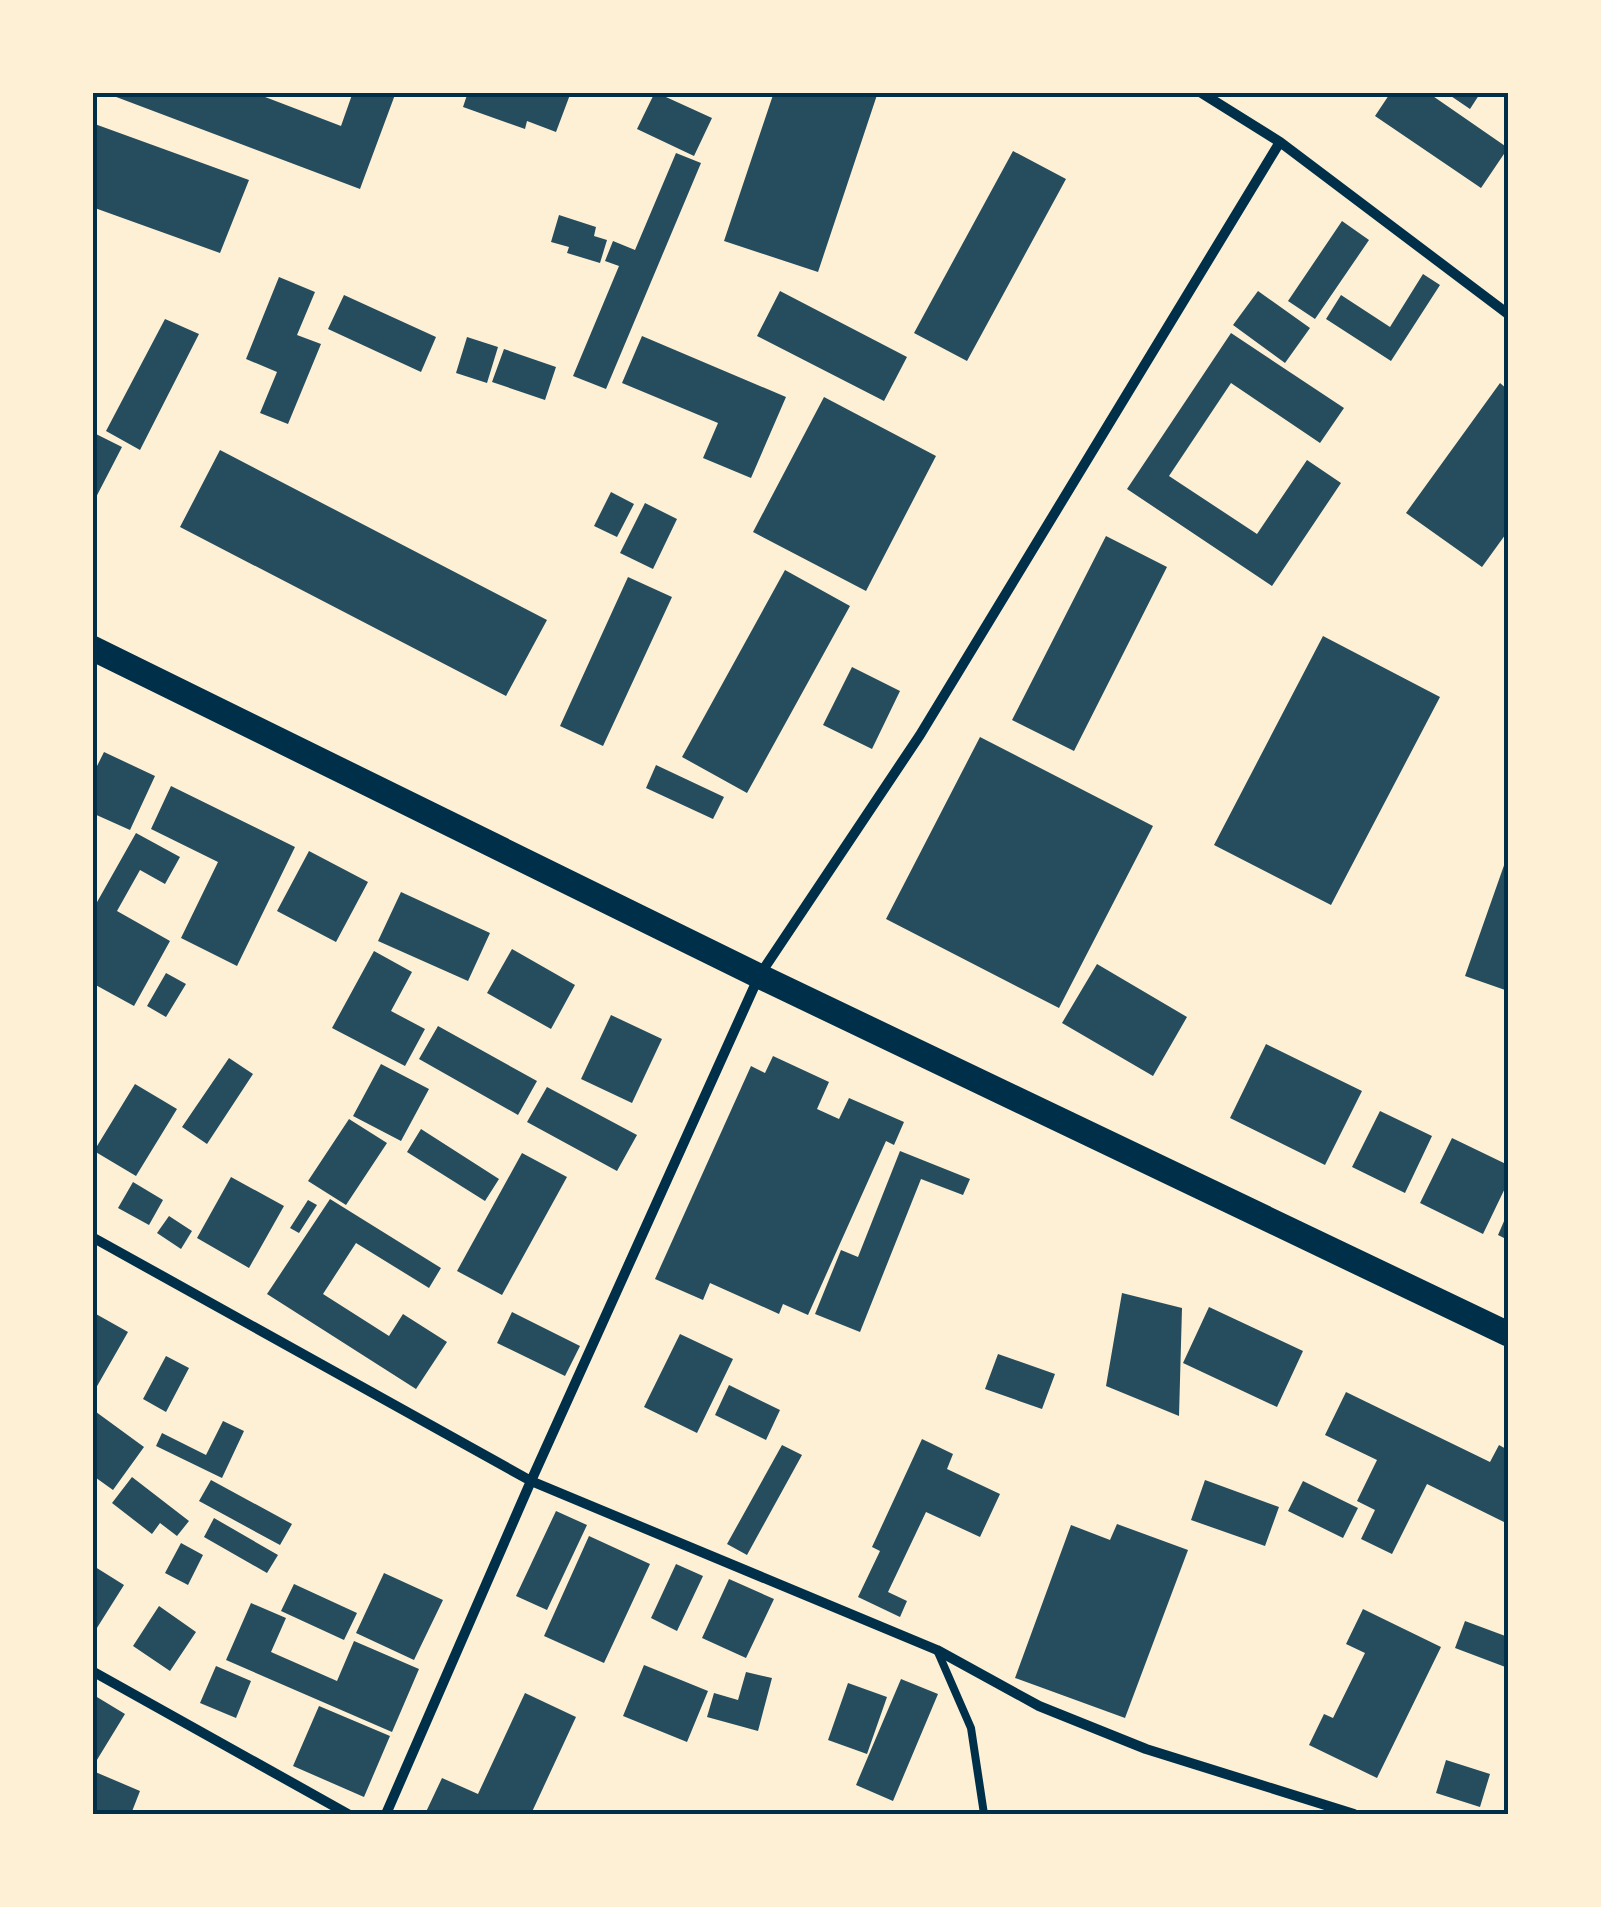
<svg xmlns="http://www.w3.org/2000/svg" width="1601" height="1907" viewBox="0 0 1601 1907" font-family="Commissioner,sans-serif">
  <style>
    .building { fill: #264d5e }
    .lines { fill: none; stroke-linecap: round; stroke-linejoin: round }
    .service { stroke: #003049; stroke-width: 8 }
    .minor { stroke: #003049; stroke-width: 10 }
    .primary { stroke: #003049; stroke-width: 25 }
    .neatline { fill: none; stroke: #003049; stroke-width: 4 }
  </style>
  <rect width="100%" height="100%" fill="#fdf0d5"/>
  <!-- building -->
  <path class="building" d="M103,92H252L341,126L353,92H396L360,189Z
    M468,92H571L556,132L527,121L525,129L463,107Z
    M655,92L712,118L694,156L637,129Z
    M774,92H878L818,272L724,241Z
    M1391,92H1427L1508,148L1481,188L1375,116Z
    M1445,92H1481L1470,109Z
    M92,123L249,180L220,253L92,207Z
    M1013,151L1066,179L967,361L914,333Z
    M676,153L701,163L606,389L573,376L619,266L605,261L613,241L635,250Z
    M559,215L596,227L594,236L607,240L600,263L567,253L569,247L551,242Z
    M1342,221L1369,240L1315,319L1288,301Z
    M1423,274L1440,285L1391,361L1326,319L1341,295L1390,327Z
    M279,277L315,292L297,335L321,344L288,424L260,413L277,372L246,359Z
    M780,291L907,357L884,401L757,336Z
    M1258,291L1310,328L1285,363L1233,325Z
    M344,295L436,337L421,372L328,329Z
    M165,319L199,334L140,450L106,431Z
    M1231,333L1344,408L1320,443L1231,383L1169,476L1257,534L1307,460L1341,483L1272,586L1127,489Z
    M642,336L786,397L751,478L703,458L718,423L622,383Z
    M467,337L498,347L487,383L456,373Z
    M504,349L556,367L545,400L492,382Z
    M1500,383L1508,390V531L1482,567L1406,513Z
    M824,397L936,456L866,591L753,532Z
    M92,432L122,447L92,505Z
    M220,450L547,620L506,696L180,527Z
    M611,492L634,504L617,537L594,526Z
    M645,503L677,519L653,569L620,553Z
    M1106,536L1167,567L1074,751L1012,720Z
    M785,570L850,606L747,793L682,757Z
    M628,577L672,597L603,746L560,726Z
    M1323,636L1440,697L1331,905L1214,845Z
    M852,667L900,691L872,749L823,725Z
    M980,737L1153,826L1059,1008L886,919Z
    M104,752L155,776L130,830L92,813V776Z
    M656,765L724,797L713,819L646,788Z
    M171,786L295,847L237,966L181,938L218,862L151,829Z
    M136,833L180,857L165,884L140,870L117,911L170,941L134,1006L92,983V911Z
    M309,851L368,882L336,942L277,911Z
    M1508,854V991L1465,976Z
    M401,892L490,933L468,981L378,941Z
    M512,949L575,985L551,1029L487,993Z
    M374,951L412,972L391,1011L425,1029L405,1066L332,1028Z
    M1097,964L1187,1017L1153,1076L1062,1023Z
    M166,973L186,984L166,1017L147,1006Z
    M611,1015L662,1039L632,1103L581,1079Z
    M438,1026L537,1081L518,1115L419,1059Z
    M1266,1044L1362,1091L1325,1165L1230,1118Z
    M773,1056L829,1082L817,1109L839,1119L849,1098L904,1122L894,1145L886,1141L808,1315L783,1304L779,1314L710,1283L703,1300L655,1279L751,1066L765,1073Z
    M229,1058L253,1074L207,1144L182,1127Z
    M381,1064L429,1089L401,1141L353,1116Z
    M135,1084L177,1109L136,1176L94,1151Z
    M547,1087L637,1135L617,1171L527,1122Z
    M1380,1111L1432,1136L1405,1193L1352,1167Z
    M349,1119L387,1143L346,1205L308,1181Z
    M421,1129L499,1179L485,1201L407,1152Z
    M1452,1138L1508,1165V1182L1483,1234L1420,1203Z
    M900,1151L970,1179L963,1195L921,1179L860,1332L815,1314L841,1250L858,1257Z
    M522,1153L567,1177L502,1295L457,1271Z
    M231,1177L284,1206L249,1268L197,1238Z
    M133,1182L163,1200L149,1225L118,1208Z
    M330,1199L441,1268L429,1288L356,1243L323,1294L389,1336L403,1314L447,1342L416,1389L267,1294Z
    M308,1200L317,1205L299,1233L290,1228Z
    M1508,1212V1240L1498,1235Z
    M169,1216L192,1231L181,1249L157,1233Z
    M1122,1293L1182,1308L1179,1416L1106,1386Z
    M1209,1307L1303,1351L1277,1407L1183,1363Z
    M512,1312L580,1346L565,1376L497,1343Z
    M96,1314L128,1332L92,1395V1320Z
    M680,1334L733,1359L697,1433L644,1407Z
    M998,1354L1055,1374L1042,1409L985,1389Z
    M166,1356L189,1368L166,1412L143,1399Z
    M729,1385L780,1410L766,1440L715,1415Z
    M1346,1392L1490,1462L1499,1445L1508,1450L1506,1523L1427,1484L1392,1554L1361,1539L1375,1510L1357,1501L1377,1460L1325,1435Z
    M92,1409L144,1447L113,1490L92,1475Z
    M223,1421L244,1431L222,1478L156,1446L162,1433L206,1455Z
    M922,1439L953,1454L947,1469L1000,1494L980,1537L926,1512L888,1592L907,1601L900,1617L858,1597L880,1551L872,1547Z
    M782,1445L802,1455L747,1555L727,1544Z
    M132,1477L189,1521L177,1536L160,1523L152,1534L112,1503Z
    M211,1480L292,1524L280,1545L199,1501Z
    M1205,1480L1279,1507L1265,1546L1191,1520Z
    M1303,1481L1358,1508L1343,1538L1288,1511Z
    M556,1511L587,1525L547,1610L516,1596Z
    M214,1518L278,1555L267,1573L204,1537Z
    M1117,1524L1188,1550L1125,1718L1015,1678L1071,1525L1110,1540Z
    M589,1536L650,1564L604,1663L544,1636Z
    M181,1543L203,1555L188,1585L165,1573Z
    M676,1564L703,1576L677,1631L651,1618Z
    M92,1565L124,1585L95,1631L92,1629Z
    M384,1573L443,1600L414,1660L356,1633Z
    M729,1579L774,1599L746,1658L702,1638Z
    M294,1584L357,1613L344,1640L281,1611Z
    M251,1603L286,1618L271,1652L337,1681L354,1641L419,1669L392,1732L226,1660Z
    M159,1606L196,1632L170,1671L133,1646Z
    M1363,1609L1441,1647L1377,1778L1309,1745L1324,1714L1333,1718L1365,1653L1346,1644Z
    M1465,1621L1508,1637V1668L1455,1648Z
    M644,1665L708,1691L687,1742L623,1716Z
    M216,1666L251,1681L236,1718L200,1703Z
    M746,1672L772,1678L758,1731L707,1717L714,1693L738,1700Z
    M901,1679L938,1694L893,1801L856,1785Z
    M848,1683L887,1697L867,1754L828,1740Z
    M525,1693L576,1717L531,1814H506L496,1810L494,1814H425L442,1778L478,1794Z
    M92,1694L125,1714L92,1768Z
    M319,1706L390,1736L364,1797L293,1766Z
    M1446,1760L1490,1774L1480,1807L1436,1793Z
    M93,1771L140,1791L131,1814H92Z"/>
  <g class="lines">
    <!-- service -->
    <path class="service" d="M937,1650L971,1728L984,1814"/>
    <!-- minor -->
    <path class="minor" d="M1200,92L1280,142L1508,314
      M92,1237L531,1481L937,1650L1039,1706L1146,1749L1354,1814
      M92,1671L348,1814
      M386,1814L531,1481L759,976L920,735L1280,142"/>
    <!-- primary -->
    <path class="primary" d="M92,648L759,976L1508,1334"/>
  </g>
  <!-- border -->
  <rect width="1601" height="1907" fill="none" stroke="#fdf0d5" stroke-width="190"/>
  <rect x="95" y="95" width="1411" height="1717" class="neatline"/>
</svg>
